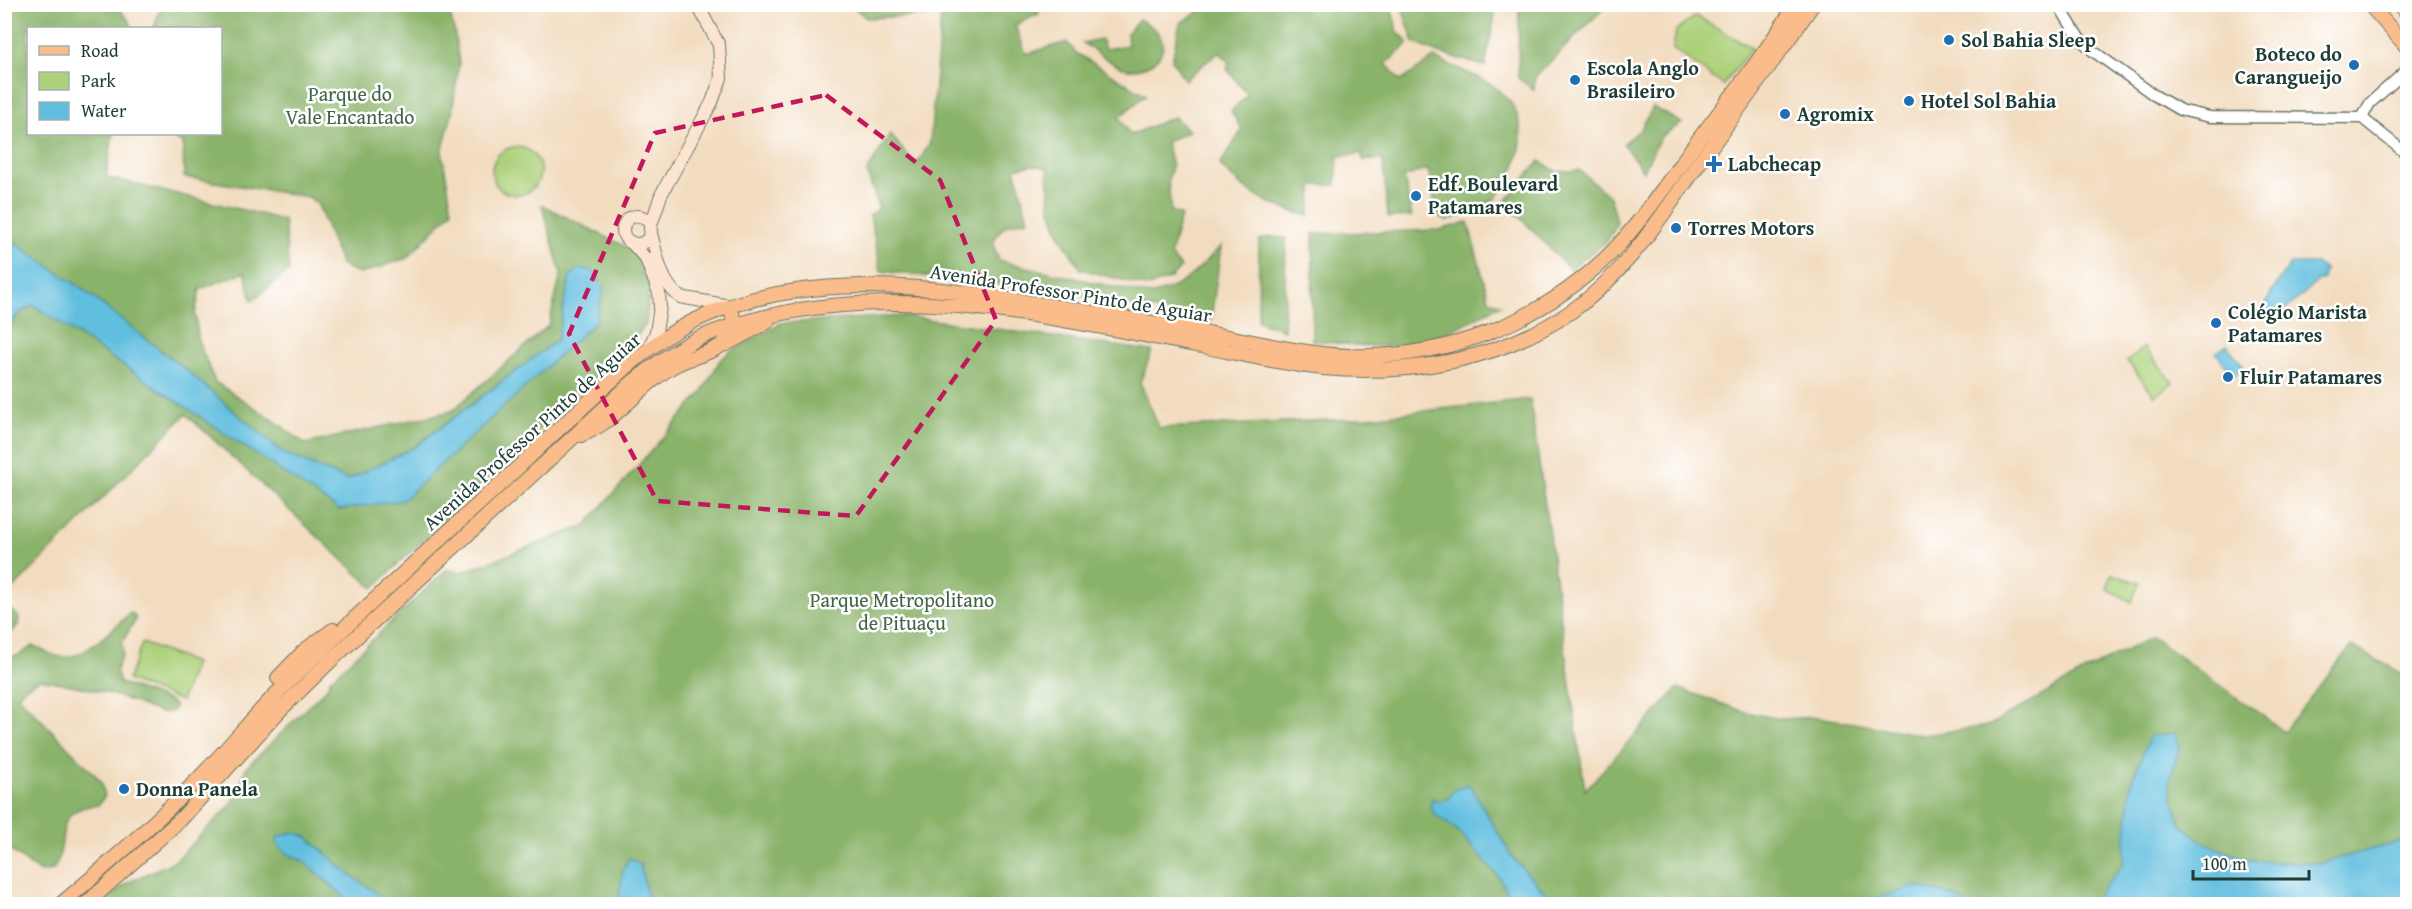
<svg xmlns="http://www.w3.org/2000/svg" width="2412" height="909" viewBox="0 0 2412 909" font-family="'Gentium Book Plus',serif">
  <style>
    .green { fill: #add17a; stroke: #668757; stroke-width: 1.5 }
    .forest { fill: #8ab36a; stroke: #54784f; stroke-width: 1.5 }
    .water { fill: #61bedf; stroke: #407e8a; stroke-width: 1.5 }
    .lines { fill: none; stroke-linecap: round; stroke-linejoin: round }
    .tertiary-casing { stroke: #697565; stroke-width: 13 }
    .secondary-casing { stroke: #697565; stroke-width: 14 }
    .primary-casing { stroke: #697565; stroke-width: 16 }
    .tertiary { stroke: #fff; stroke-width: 10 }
    .secondary { stroke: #fde4d1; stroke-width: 12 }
    .primary { stroke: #fabc8b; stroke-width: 14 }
    .marked { fill: none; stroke: #c2185b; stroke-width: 4.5; stroke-dasharray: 12 8; stroke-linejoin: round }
    .poi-dot { fill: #1f6fb2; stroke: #fff; stroke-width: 2 }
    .labels { text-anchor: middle; stroke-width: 5; stroke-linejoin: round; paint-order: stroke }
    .poi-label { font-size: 20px; font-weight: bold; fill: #1f3d34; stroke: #fff; text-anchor: start }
    .park-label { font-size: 20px; fill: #426246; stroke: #fff }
    .street-label { font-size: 20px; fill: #1f3d34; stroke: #fff }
  </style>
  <rect width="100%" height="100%" fill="#fff"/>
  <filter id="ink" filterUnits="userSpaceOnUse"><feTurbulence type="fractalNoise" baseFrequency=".0167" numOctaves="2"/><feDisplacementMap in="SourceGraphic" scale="12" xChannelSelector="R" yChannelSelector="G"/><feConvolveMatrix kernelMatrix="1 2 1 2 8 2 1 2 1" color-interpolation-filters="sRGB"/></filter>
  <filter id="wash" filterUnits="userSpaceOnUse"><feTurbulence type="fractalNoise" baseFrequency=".008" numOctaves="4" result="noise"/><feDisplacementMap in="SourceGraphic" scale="24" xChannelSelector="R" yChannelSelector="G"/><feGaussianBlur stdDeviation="1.35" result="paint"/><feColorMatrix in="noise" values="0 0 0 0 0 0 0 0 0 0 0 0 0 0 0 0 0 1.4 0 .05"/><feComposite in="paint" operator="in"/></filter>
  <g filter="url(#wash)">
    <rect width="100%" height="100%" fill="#f2dcbf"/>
    <!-- green -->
    <path class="green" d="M1696,16L1752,48L1723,85L1673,49L1676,31Z
      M492 171a24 24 0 1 1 48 0a24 24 0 1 1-48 0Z
      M2144,347L2173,382L2155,396L2127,361Z
      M2112,574L2139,583L2132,602L2107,589Z
      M142,643L195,663L181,701L128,680Z"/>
    <!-- forest -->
    <path class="forest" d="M5,5H116L131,23L130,28H28V134H113L106,177L284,220L289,271L252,301L245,272L200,289L195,314L199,343L215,382L275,421L305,444L452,411L549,325L561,274L542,205L628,248L640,258L650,287L646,324L635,338L373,588L186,414L9,593L6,608L15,613L19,618L18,625L5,640L4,334L19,313L33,305L340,510L595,322L570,276L557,340L413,448L348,480L283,453L186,370L81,288L5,236Z
      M161,5H447L454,29L459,63L452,113L442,152L452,211L407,258L360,274L341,265L318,205L309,197L184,177L183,143L164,134H220V28H154Z
      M852,5H1034L1039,14L1015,25L1026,54L1067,42L1076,53L1146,95L1119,117L1130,135L1174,117L1189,131L1166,142L1172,167L1168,180L1171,212L1181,215L1170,255L1181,267L1171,278L1148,287L1081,269L1060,236L1050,206L1048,168L1033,165L1015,168L1028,220C1009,223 1000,224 993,244L999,260L1009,263L1148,295C1184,289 1197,270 1221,246L1211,320L1039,289L881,271L870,215L879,209L867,172L890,134L916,166L930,143L941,15L866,18Z
      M1199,5H1390L1398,32L1409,43L1386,64L1401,81L1434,58C1451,66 1481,77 1496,88C1530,113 1526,156 1503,187C1499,192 1495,201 1489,204C1476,212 1460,216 1446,221L1437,215L1428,169L1404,177L1412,216L1388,217L1383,160H1363L1362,154L1338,156L1336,185H1313L1309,216C1271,206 1247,195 1220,165L1242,130L1231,111L1248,95L1227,69L1229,63L1219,51L1185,80L1172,60L1180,23L1199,12Z
      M1401,5H1497L1485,66L1439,53L1414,43Z
      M1519,5V4L1607,5L1535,77L1534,90L1518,78Z
      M1139,19C1145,23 1154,27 1158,33C1173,54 1148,71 1128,69C1116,68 1094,50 1083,43L1101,39L1105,49L1128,45L1127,33Z
      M1653,107L1682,123L1660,137L1643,171L1623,144L1640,130Z
      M1540,161L1557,172L1579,170L1610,197L1617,225L1606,242L1570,269L1505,202Z
      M1468,222L1489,300L1501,305C1480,315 1459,328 1438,337C1400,351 1351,346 1312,340L1313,234L1439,230Z
      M1269,237L1286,238L1284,330L1258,321L1259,240Z
      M904,316L1152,351L1140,382L1159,428L1351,419L1530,399L1585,790L1678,688L1745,712L1781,719L1818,717L1923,735L1988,726L2089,669L2152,637L2284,731L2351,646L2407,676V904H101L127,883L175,861L232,804L246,768L327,688L330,680L446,570L462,572L585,526L701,394L720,360L731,351L781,323Z
      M130,613L135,615V621L122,642L123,653L116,671L120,683L170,701L175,706L173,711C162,715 152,710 141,705C109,691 75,686 40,679L23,689L18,696L101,781L105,796L98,805C48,809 72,841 53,870L40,872L5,846V653C17,661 23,651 33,646C44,650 52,657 64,657C85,658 115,627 130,613Z"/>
    <!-- water -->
    <path class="water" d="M5,236L81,288L186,370L283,453L348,480L413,448L557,340L570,276L581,268L593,271L604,288L595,322L403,500L339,510L33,305L19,313L5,334Z
      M2290,264H2317L2325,269L2323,279L2318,281L2273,321L2266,320L2261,315L2271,293Z
      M2227,345L2244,367L2233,375L2216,353Z
      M2175,733L2180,746L2169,783L2180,823L2206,844L2252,861L2321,863L2407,840V904H2090L2123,865L2131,783L2150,736Z
      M1467,784L1471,787L1513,858L1556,904H1511L1499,877L1458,831L1434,814L1431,808L1432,798L1438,802L1449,798L1454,790Z
      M293,832L306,836L344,870L392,904H353L303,861L288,854L278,845L277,837Z
      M629,858L640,864L649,904H618L623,869Z
      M1916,886L1953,896L1967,904H1859Z"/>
  </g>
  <g filter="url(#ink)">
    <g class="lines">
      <defs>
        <path id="tertiary" d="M2058,4L2079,38L2093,51L2154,95L2180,110L2210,117L2362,118L2408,155
          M2362,118L2370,103L2408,69"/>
        <path id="secondary" d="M623 230a14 14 0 1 1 28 0a14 14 0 1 1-28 0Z
          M650,228L661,195L712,102L721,78L719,45L697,4
          M650,229C656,251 660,283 680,297L730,306
          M631,242L646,259L659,293L660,307L656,332L649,348"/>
        <path id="primary" d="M2369,4L2408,48
          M2399,4L2408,15
          M726,344L767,322
          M581,435C619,420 642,382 677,364C694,355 718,353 730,337C736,328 733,315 730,306
          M278,678L304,651L333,630
          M61,904C110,863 159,820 203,774C230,746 255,715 282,688C356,615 433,546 509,476C537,449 566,422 595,396C629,364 663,333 707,315C798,276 907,283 1002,298C1069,309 1136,319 1202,332C1251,341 1300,354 1350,356C1448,359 1541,322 1611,253C1643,220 1669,180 1696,143C1730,98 1766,53 1796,4
          M86,904L181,819L279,711L328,663L633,382C653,366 673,351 695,340C720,328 747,321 774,315C916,284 1062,320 1202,346C1242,354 1283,364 1323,368C1409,376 1501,360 1572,311C1625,274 1660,218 1697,166C1736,112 1775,59 1813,4"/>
      </defs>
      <!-- tertiary casing -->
      <use href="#tertiary" class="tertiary-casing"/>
      <!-- secondary casing -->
      <use href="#secondary" class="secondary-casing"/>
      <!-- primary casing -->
      <use href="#primary" class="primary-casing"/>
      <!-- tertiary -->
      <use href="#tertiary" class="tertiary"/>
      <!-- secondary -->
      <use href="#secondary" class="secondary"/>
      <!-- primary -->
      <use href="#primary" class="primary"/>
    </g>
  </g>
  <!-- marked area -->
  <path class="marked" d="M826,95L940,180L996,320L856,516L657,501L569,334L655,133Z"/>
  <!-- markers -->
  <g class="poi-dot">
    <circle cx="1949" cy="40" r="6"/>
    <circle cx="2354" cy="65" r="6"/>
    <circle cx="1575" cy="80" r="6"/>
    <circle cx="1909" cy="101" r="6"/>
    <circle cx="1785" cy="114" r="6"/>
    <path d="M1711 155h6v6h6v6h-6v6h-6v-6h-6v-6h6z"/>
    <circle cx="1416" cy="196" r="6"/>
    <circle cx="1676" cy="228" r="6"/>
    <circle cx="2216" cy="323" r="6"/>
    <circle cx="2228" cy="377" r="6"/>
    <circle cx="124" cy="789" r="6"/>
  </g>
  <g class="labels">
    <!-- poi labels -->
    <g class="poi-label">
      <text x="1961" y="47">Sol Bahia Sleep</text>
      <text x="2342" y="61" text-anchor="end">Boteco do<tspan x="2342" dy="23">Carangueijo</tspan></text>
      <text x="1587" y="75">Escola Anglo<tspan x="1587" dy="23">Brasileiro</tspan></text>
      <text x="1921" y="108">Hotel Sol Bahia</text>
      <text x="1797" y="121">Agromix</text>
      <text x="1728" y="171">Labchecap</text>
      <text x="1428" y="191">Edf. Boulevard<tspan x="1428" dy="23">Patamares</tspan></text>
      <text x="1688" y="235">Torres Motors</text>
      <text x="2228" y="319">Colégio Marista<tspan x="2228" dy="23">Patamares</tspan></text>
      <text x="2240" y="384">Fluir Patamares</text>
      <text x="136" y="796">Donna Panela</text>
    </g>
    <!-- park labels -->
    <g class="park-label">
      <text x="350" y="101">Parque do<tspan x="350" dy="23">Vale Encantado</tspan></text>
      <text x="902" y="607">Parque Metropolitano<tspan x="902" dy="23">de Pituaçu</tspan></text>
    </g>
    <!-- street labels -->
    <g class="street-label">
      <text transform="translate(1071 293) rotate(9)" y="7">Avenida Professor Pinto de Aguiar</text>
      <text transform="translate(532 431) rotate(-42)" y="7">Avenida Professor Pinto de Aguiar</text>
    </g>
  </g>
  <!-- margin -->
  <rect width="2412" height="909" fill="none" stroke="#fff" stroke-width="24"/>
  <!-- legend -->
  <rect x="27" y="27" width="195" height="108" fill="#ffffff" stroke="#a5b1ae" stroke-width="1.5"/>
  <rect x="39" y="46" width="30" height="9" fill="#fabc8b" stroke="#a5b1ae" stroke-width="1.5"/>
  <text x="81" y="57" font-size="18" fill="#1f3d34">Road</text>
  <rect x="39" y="72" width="30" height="18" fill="#add17a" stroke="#a5b1ae" stroke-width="1.5"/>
  <text x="81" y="87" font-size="18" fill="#1f3d34">Park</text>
  <rect x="39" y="102" width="30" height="18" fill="#61bedf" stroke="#a5b1ae" stroke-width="1.5"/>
  <text x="81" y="117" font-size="18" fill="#1f3d34">Water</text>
  <!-- scale -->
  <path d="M2193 870v9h116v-9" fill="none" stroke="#1f3d34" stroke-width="3"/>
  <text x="2202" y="870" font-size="18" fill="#1f3d34" stroke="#ffffff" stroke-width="4.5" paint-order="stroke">100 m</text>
</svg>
